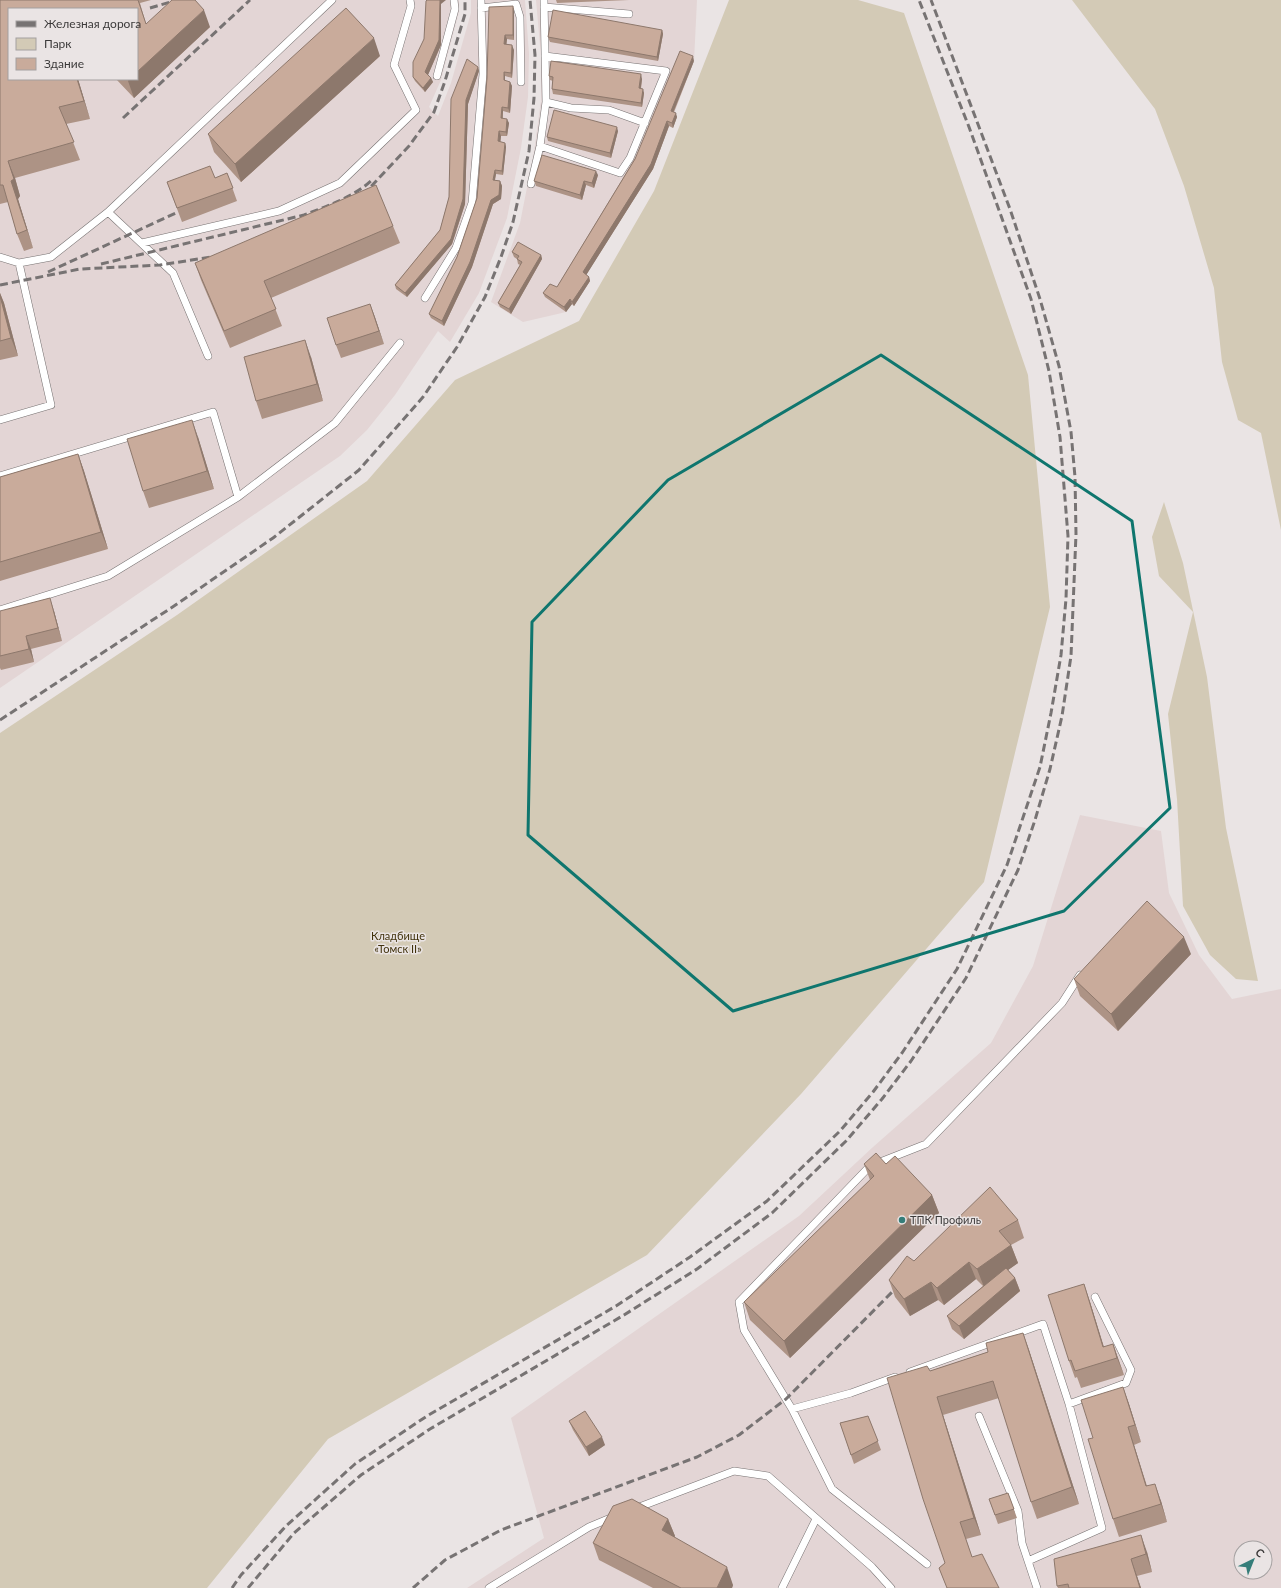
<svg xmlns="http://www.w3.org/2000/svg" width="1281" height="1588" viewBox="0 0 1281 1588" font-family="Lato,sans-serif">
  <style>
    .built { fill: #e3d5d5; fill-rule: evenodd }
    .green { fill: #d3cab6 }
    .lines { fill: none; stroke-linecap: round; stroke-linejoin: round }
    .service-casing { stroke: #777272; stroke-width: 8 }
    .service { stroke: #fff; stroke-width: 7 }
    .rail { stroke: #777373; stroke-width: 3; stroke-dasharray: 8 4; stroke-linecap: butt }
    .wall { fill: #ad9385 }
    .shaded-wall { fill: #8d786c }
    .building { fill: #c9ab9b; stroke: #8d786c }
    .marked { fill: none; stroke: #0f766e; stroke-width: 3; stroke-linejoin: round }
    .poi-dot { fill: #357d79; stroke: #eae4e4; stroke-width: 1.5 }
    .labels { text-anchor: middle; stroke-width: 3; stroke-linejoin: round; paint-order: stroke }
    .park-label { font-size: 11px; fill: #41320c; stroke: #eae4e4 }
    .poi-label { font-size: 11px; fill: #3c3a3a; stroke: #eae4e4; text-anchor: start }
  </style>
  <rect width="100%" height="100%" fill="#eae4e4"/>
  <!-- built -->
  <path class="built" d="M0,0H459V12L441,80L429,107L438,116L451,83L471,13V0H525L529,54L528,97L521,148L507,218L479,293L450,342L438,331L395,395L367,430L340,456L0,688ZM9,9H137V79H9Z
    M536,0H697L694,61L653,169L585,276L590,281L574,306L571,304L566,312L523,322L491,302L520,223L534,152L541,100V57Z
    M1080,815L1161,831L1169,893L1199,955L1232,999L1281,989V1588H467L544,1538L511,1418L799,1216L873,1147L991,1043L1033,966ZM1241,1548H1265V1572H1241Z"/>
  <!-- green -->
  <path class="green" d="M729,0H858L904,13L1028,375L1050,607L984,882L801,1094L647,1255L328,1439L207,1588H0V733L177,615L367,481L455,380L579,321L654,191Z
    M1072,0H1281V530L1261,433L1238,420L1222,362L1214,288L1184,186L1155,109Z
    M1164,502L1183,563L1207,677L1226,828L1258,981L1236,979L1210,955L1183,906L1177,799L1168,714L1193,612L1159,576L1152,537Z"/>
  <g class="lines">
    <defs>
      <path id="service" d="M544,7L629,14
        M481,8L516,4L520,17L521,82
        M437,76L455,9L454,0
        M546,102L571,108L609,110L645,123
        M540,146L620,173L630,158L666,71L545,56
        M531,184L540,146L546,102L544,0
        M108,212L332,0
        M142,243L279,211L340,183L416,110L394,65L411,6L410,0
        M0,257L19,263L51,257L108,212L173,273L208,356
        M425,298L456,248L472,203L483,74L481,0
        M0,420L51,405L19,263
        M0,476L213,412L238,497
        M0,610L108,576L238,497L335,423L400,343
        M910,1372L1043,1324L1069,1404L1102,1528L1028,1561
        M1069,1404L1126,1383L1131,1370L1095,1297
        M792,1409L851,1393L895,1377
        M979,1416L1018,1511L1022,1543L1037,1588
        M634,1509L734,1471L768,1476L872,1567L891,1588
        M927,1564L832,1489L792,1409L744,1330L739,1302L870,1166L926,1144L1062,1003L1080,975
        M489,1588L589,1527L613,1517
        M782,1588L816,1519"/>
    </defs>
    <!-- service casing -->
    <use href="#service" class="service-casing"/>
    <!-- service -->
    <use href="#service" class="service"/>
    <!-- rail -->
    <path class="rail" d="M150,8L177,0
      M123,118L250,0
      M363,195L409,146L434,112L445,81L465,14V0
      M101,264L304,215C327,206 354,197 372,180
      M48,272L178,212
      M0,285L80,269L160,265L217,256
      M0,720L174,606L273,538L359,470L423,397L457,347L485,297L501,257L513,222L529,151L534,98L535,55L530,0
      M232,1588L241,1575L286,1526L355,1464L427,1416L616,1306L690,1257L767,1201L840,1131L873,1092L902,1053L957,969L1007,865L1040,767L1051,713L1061,655L1066,599L1068,536L1060,437L1049,371L1031,299L969,127L919,0
      M248,1588L294,1533L361,1475L430,1429L624,1315L697,1269L772,1213L846,1141L882,1099L911,1061L966,978L1018,870L1035,820L1050,769L1062,716L1071,656L1076,534L1075,477L1071,432L1059,366L1040,299L1010,209L931,0
      M413,1588L445,1560L501,1530L697,1457L739,1435L786,1399L900,1284"/>
  </g>
  <!-- wall -->
  <path class="wall" d="M0,0H151L140,3L146,24L210,27L134,98L116,79H137V9H9L78,79L90,119L66,124L80,160L15,178L20,196L18,199L33,248L24,251L17,234L8,202L0,204Z
    M556,0H629L557,3Z
    M441,4V45L428,75L431,78L433,82L425,92L415,81L413,77L424,39Z
    M513,6L514,11V40L507,39L506,44L514,50L512,78L505,76V81L510,82L512,86L510,113L503,111V118L509,123L507,136H501L500,142L505,143L506,147L503,175L496,174L495,180L500,181L502,186L501,199L493,204L472,267L444,326L431,318L429,314L457,257L477,198L487,78Z
    M662,30L663,34L658,61L550,42L548,37Z
    M380,56L241,182L214,152L208,134Z
    M467,59L478,67L479,71L468,104L465,204L452,244L407,297L396,289L395,285L440,230L449,197Z
    M694,61L674,112L677,117L673,128L669,126L653,169L586,275L589,277L590,281L574,306L572,304L566,312L545,297L543,293L557,287Z
    M549,76L642,79L641,89L644,93L642,107L553,94L552,89L553,81L550,80Z
    M618,131L611,158L548,141L547,137Z
    M227,173L237,201L182,222L167,182L215,178Z
    M598,175L594,188L586,185L582,200L536,186L534,181Z
    M393,226L400,243L271,298L282,326L230,348L201,280L195,263Z
    M512,252L541,255L542,259L511,314L500,307L498,303L520,265L518,264L517,259L514,257Z
    M0,293L4,303L18,356L0,360Z
    M370,304L384,344L341,358L336,345Z
    M311,357L323,401L262,419L256,401Z
    M198,437L214,489L149,508L143,491Z
    M78,454L84,471L108,549L0,581V477Z
    M0,611H54L62,641L31,649L34,662L1,670L0,668Z
    M1191,954L1118,1031L1080,996L1074,979Z
    M864,1164H886L932,1195L939,1213L790,1358L750,1320L744,1302L870,1180Z
    M1018,1220L1024,1238L1011,1245L1018,1263L1008,1270L1015,1278L1020,1291L964,1339L952,1329L947,1316L983,1286L976,1279L944,1305L938,1300L910,1316L895,1297L889,1280L914,1261Z
    M1084,1284L1090,1302L1104,1347L1113,1344L1124,1375L1081,1388L1077,1377L1075,1378L1069,1361Z
    M1023,1333L1029,1350L1079,1504L1037,1519L1031,1502L999,1398L943,1415L981,1535L966,1539L972,1557L999,1588H947L939,1568L945,1563L930,1371L988,1352Z
    M1123,1387L1129,1404L1141,1442L1134,1445L1147,1486L1161,1501L1167,1522L1119,1537L1113,1519L1093,1438Z
    M868,1416L881,1450L854,1464L840,1423Z
    M569,1421L605,1445L589,1456L573,1430Z
    M1008,1493L1017,1518L998,1524L989,1499Z
    M668,1519L675,1536L674,1537L733,1585L732,1588H653L599,1560L593,1543Z
    M1147,1552L1152,1572L1137,1576L1141,1588H1058L1057,1586Z"/>
  <!-- shaded-wall -->
  <path class="shaded-wall" d="M440,0H446L441,4V45L427,77L425,72Z
    M513,6L514,11V40L513,35Z
    M204,10L210,27L134,98L128,81L129,79H137V72Z
    M662,30L663,34L658,61L657,57Z
    M505,35L507,39L506,49L504,44Z
    M374,38L380,56L241,182L235,164Z
    M512,45L514,50L512,78L511,73Z
    M693,56L694,61L672,115L671,111Z
    M478,67L479,71L468,104L465,204L452,244L407,297L405,293L451,239L466,100Z
    M504,72L505,76V85L504,80Z
    M641,74L642,79L640,93L639,88Z
    M431,78L433,82L425,92L423,88Z
    M77,79H78L90,119L84,101Z
    M510,82L512,86L510,113L508,108Z
    M643,89L644,93L642,107L641,103Z
    M502,107L503,111L502,122L501,118Z
    M676,113L677,117L673,128L672,123Z
    M507,119L509,123L507,136L506,132Z
    M667,121L669,126L653,169L585,277L583,272Z
    M617,127L618,131L611,158L610,153Z
    M499,131L501,136L500,146L498,141Z
    M505,143L506,147L503,175L502,171Z
    M8,161L15,178L20,196L18,199L33,248L27,230L11,181Z
    M495,170L496,174L494,184L493,180Z
    M596,171L598,175L594,188L592,183Z
    M500,181L502,186L501,199L493,204L472,267L444,326L442,321L491,200Z
    M584,181L586,185L582,200L580,195Z
    M541,255L542,259L511,314L509,309Z
    M589,277L590,281L574,306L572,302Z
    M0,293L4,303L18,356L11,338L0,296Z
    M570,299L572,304L566,312L564,307Z
    M370,304L375,317L384,344L379,331Z
    M305,340L311,357L323,401L317,384Z
    M192,420L198,437L214,489L207,471Z
    M78,454L84,471L108,549L101,532Z
    M50,598L54,611L62,641L58,628Z
    M26,636L31,649L34,662L29,649Z
    M1184,937L1191,954L1118,1031L1111,1014Z
    M932,1195L939,1213L790,1358L784,1341Z
    M1011,1245L1018,1263L984,1287L977,1269Z
    M969,1262L976,1279L944,1305L937,1288Z
    M1015,1278L1020,1291L964,1339L959,1326Z
    M931,1282L938,1300L910,1316L904,1299Z
    M1084,1284L1090,1302L1108,1361L1103,1347Z
    M1023,1333L1029,1350L1079,1504L1072,1487Z
    M1113,1344L1119,1361L1124,1375L1117,1358Z
    M1123,1387L1129,1404L1141,1442L1135,1425Z
    M937,1397L943,1415L981,1535L974,1518Z
    M1128,1427L1134,1445L1152,1504L1146,1486Z
    M602,1437L605,1445L589,1456L586,1447Z
    M1155,1484L1161,1501L1167,1522L1161,1504Z
    M668,1519L675,1536L669,1548L662,1530Z
    M1141,1535L1147,1552L1152,1572L1146,1554Z
    M1131,1559L1137,1576L1141,1588H1140Z
    M727,1567L733,1585L732,1588H717Z"/>
  <!-- building -->
  <path class="building" d="M0,0H138L146,24L172,0H195L204,10L137,72V9H9V79H77L84,101L59,107L74,142L8,161L14,179L11,181L27,230L17,234L3,185H0Z
    M427,0H440L439,40L425,72L431,78L423,88L413,77V62L424,39L426,1Z
    M513,6V35H505L504,44L512,45L511,73L504,72V80L510,82L508,108L502,107L501,118L507,119L506,132L499,131L498,141L505,143L502,171L495,170L493,180L500,181L499,195L491,200L470,262L442,321L429,314L457,257L477,198L487,78L489,7Z
    M346,8L374,38L235,164L208,134Z
    M553,10L662,30L657,57L548,37Z
    M680,51L693,56L671,111L676,113L672,123L667,121L651,164L583,272L589,277L572,302L570,299L564,307L543,293L550,284L557,287L635,159Z
    M467,59L478,67L466,100L463,199L451,239L405,293L395,285L440,230L449,197L451,99Z
    M551,61L641,74L639,88L643,89L641,103L552,89L553,77L549,76Z
    M554,110L617,127L610,153L547,137Z
    M542,155L596,171L592,183L584,181L580,195L534,181Z
    M210,166L215,178L227,173L233,188L177,208L167,182Z
    M376,185L393,226L264,281L276,309L224,331L195,263Z
    M518,242L541,255L509,309L498,303L522,262L517,259L519,256L512,252Z
    M0,296L11,338L0,341Z
    M370,304L379,331L336,345L327,318Z
    M305,340L317,384L256,401L244,357Z
    M192,420L207,471L143,491L127,439Z
    M78,454L101,532L0,562V477Z
    M50,598L58,628L26,636L29,649L0,656V611Z
    M1147,901L1184,937L1111,1014L1074,979Z
    M876,1153L886,1164L895,1156L932,1195L784,1341L744,1302L874,1176L864,1164Z
    M990,1187L1018,1220L999,1231L1011,1245L977,1269L969,1262L937,1288L931,1282L904,1299L889,1280L907,1256L914,1261Z
    M1006,1268L1015,1278L959,1326L947,1316Z
    M1084,1284L1103,1347L1113,1344L1117,1358L1075,1371L1071,1360L1069,1361L1048,1295Z
    M1023,1333L1072,1487L1031,1502L993,1381L937,1397L974,1518L960,1522L972,1557L982,1554L999,1588H947L939,1568L945,1563L923,1499L887,1378L927,1366L930,1371L988,1352L986,1343Z
    M1123,1387L1135,1425L1128,1427L1146,1486L1155,1484L1161,1504L1113,1519L1088,1439L1093,1438L1081,1400Z
    M585,1411L602,1437L586,1447L569,1421Z
    M868,1416L878,1441L851,1455L840,1423Z
    M1008,1493L1014,1509L995,1515L989,1499Z
    M632,1499L668,1519L662,1530L727,1567L717,1588H681L593,1543L613,1506Z
    M1141,1535L1146,1554L1131,1559L1140,1588H1069L1068,1584L1057,1586L1054,1559Z"/>
  <!-- marked area -->
  <path class="marked" d="M881,355L1132,521L1170,808L1064,911L733,1011L528,835L532,622L668,480Z"/>
  <!-- markers -->
  <circle class="poi-dot" cx="902" cy="1220" r="4"/>
  <g class="labels">
    <!-- park labels -->
    <g class="park-label">
      <text x="398" y="940">Кладбище<tspan x="398" dy="13">«Томск II»</tspan></text>
    </g>
    <!-- poi labels -->
    <g class="poi-label">
      <text x="910" y="1224">ТПК Профиль</text>
    </g>
  </g>
  <!-- legend -->
  <rect x="8" y="8" width="130" height="72" fill="#eae4e4" stroke="#a4a0a0"/>
  <rect x="16" y="21" width="20" height="6" fill="#777373" stroke="#a4a0a0"/>
  <text x="44" y="28" font-size="12" fill="#3c3a3a">Железная дорога</text>
  <rect x="16" y="38" width="20" height="12" fill="#d3cab6" stroke="#a4a0a0"/>
  <text x="44" y="48" font-size="12" fill="#3c3a3a">Парк</text>
  <rect x="16" y="58" width="20" height="12" fill="#c9ab9b" stroke="#a4a0a0"/>
  <text x="44" y="68" font-size="12" fill="#3c3a3a">Здание</text>
  <!-- north arrow -->
  <g transform="translate(1253 1560) rotate(43)"><circle r="19" fill="#eae4e4" stroke="#a4a0a0"/>
  <path d="M0-3L7 15L0 10L-7 15Z" fill="#357d79"/>
  <text y="-6" font-size="11" font-weight="bold" text-anchor="middle" fill="#3c3a3a">С</text>
  </g>
</svg>
